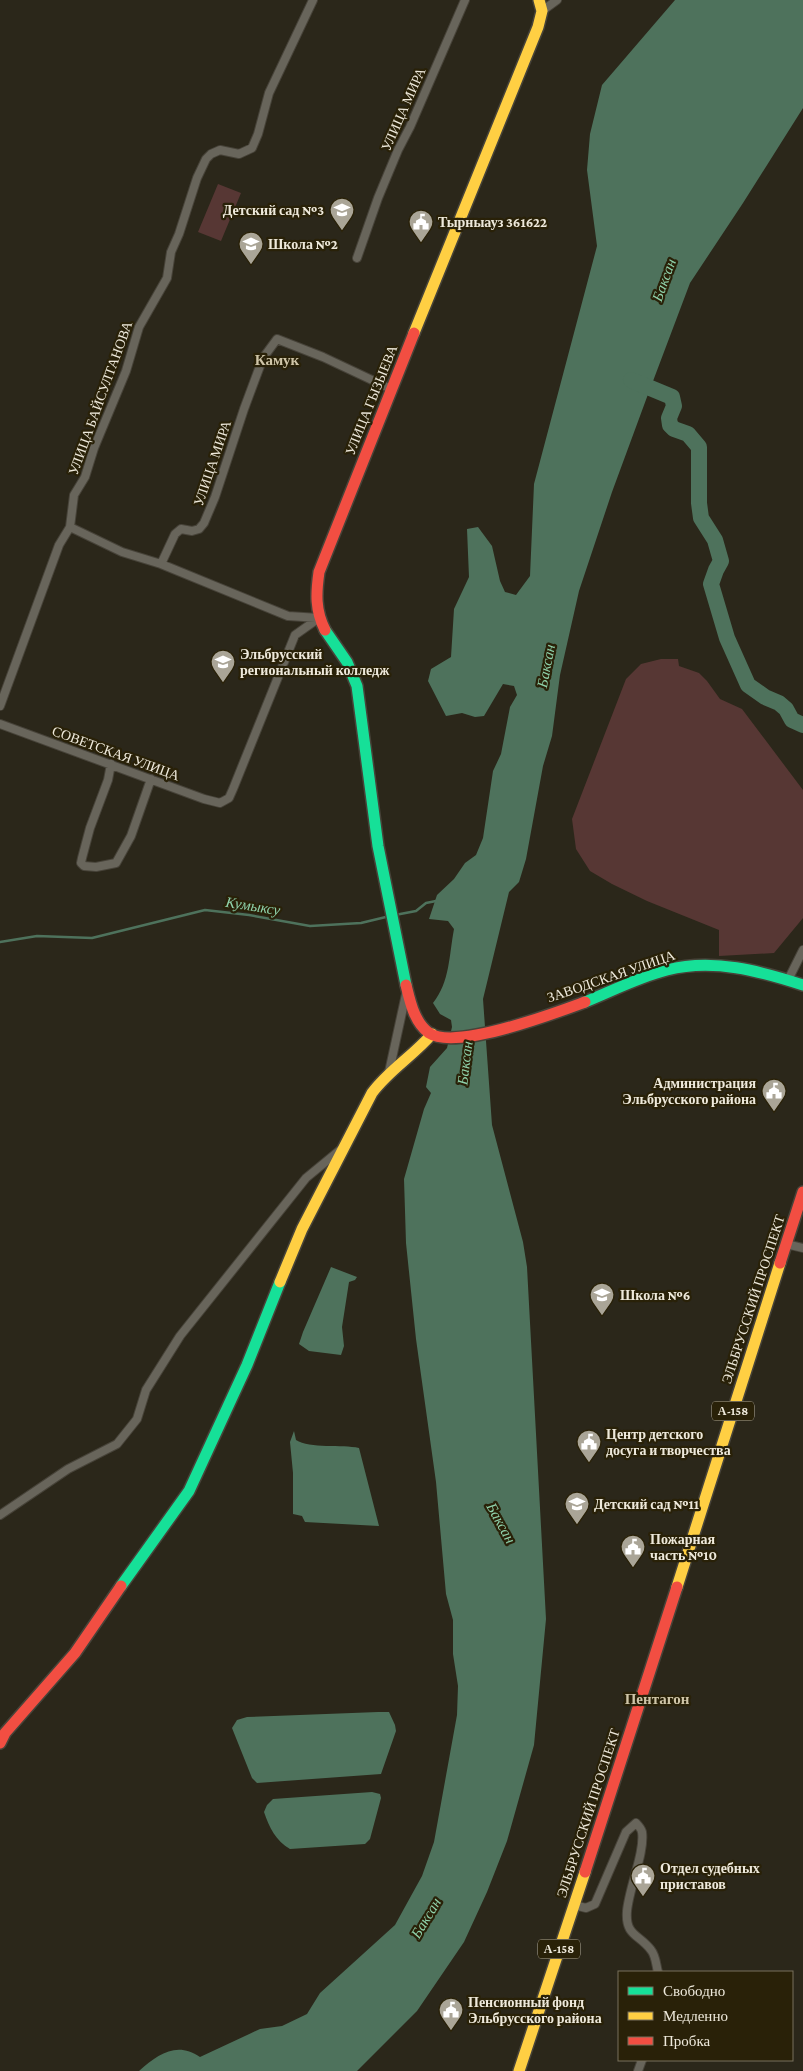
<svg xmlns="http://www.w3.org/2000/svg" width="803" height="2071" viewBox="0 0 803 2071" font-family="'Crimson Pro',serif">
  <style>
    .green { fill: #573734 }
    .water { fill: #4e725c }
    .lines { fill: none; stroke-linecap: round; stroke-linejoin: round }
    .stream { stroke: #4e725c; stroke-width: 2.5 }
    .river { stroke: #4e725c; stroke-width: 16 }
    .street-casing { stroke: #474339; stroke-width: 10 }
    .fast-casing { stroke: #474339; stroke-width: 14 }
    .slow-casing { stroke: #474339; stroke-width: 14 }
    .jam-casing { stroke: #474339; stroke-width: 14 }
    .street { stroke: #68655b; stroke-width: 8 }
    .fast { stroke: #16e098; stroke-width: 11 }
    .slow { stroke: #ffcf43; stroke-width: 11 }
    .jam { stroke: #f24e42; stroke-width: 11 }
    .labels { text-anchor: middle; stroke-width: 4.5; stroke-linejoin: round; paint-order: stroke }
    .shield { fill: #292108; stroke: #b3ad9c; stroke-width: 1 }
    .shield-label { font-size: 12px; font-weight: bold; fill: #eee9db }
    .street-label { font-size: 14px; fill: #eee9db; stroke: #292108 }
    .poi-label { font-size: 14px; font-weight: bold; fill: #eee9db; stroke: #292108; text-anchor: start }
    .water-label { font-size: 15px; font-style: italic; fill: #8fd2ab; stroke: #292108 }
    .neighbourhood-label { font-size: 15px; font-weight: bold; fill: #cfc5a8; stroke: #292108 }
  </style>
  <rect width="100%" height="100%" fill="#2b271a"/>
  <!-- green -->
  <path class="green" d="M218,184L241,193L221,241L198,232Z
    M661,659H678L679,666L699,673L707,681L720,699L742,709L803,790V918L774,953L719,956V930L647,901L612,884L590,871L576,849L572,819L626,679L641,664Z"/>
  <!-- water -->
  <path class="water" d="M675,0H803V108L743,203L690,283L647,397L612,492L579,591L560,675L552,736L543,766L526,859L519,882L509,892L483,999L492,1125L523,1242L527,1267L546,1619L534,1745L507,1841L487,1892L464,1942L417,2011L357,2071H139C158,2054 177,2041 200,2057L260,2029L282,2026L307,2014L320,1993L395,1925L422,1876L434,1842L457,1715L458,1686L453,1654V1620L446,1594L436,1482L416,1339L406,1243L404,1179L424,1109L431,1093L426,1087L430,1067L447,1048L452,1027L451,1020L440,1014L433,1003C450,982 449,955 454,929L448,921L429,919L437,895L454,879L465,863L476,855L483,838L493,771L501,754L510,707L517,695L514,686L503,684L484,716L475,717L462,713L446,716L428,681L431,669L451,657L454,609L469,577L467,529L478,527L492,546L500,581L505,592L516,595L530,576L534,484L597,246L587,170L590,134L602,85Z
    M331,1267L357,1277L355,1280L349,1282L342,1327L344,1346L341,1355L309,1351L299,1344L303,1332Z
    M294,1431L296,1440C310,1449 342,1444 359,1448L379,1526L305,1522L302,1516L293,1514V1473L290,1442Z
    M378,1712H389L395,1725L396,1731L381,1774L257,1783L252,1778L232,1728L237,1720L247,1717Z
    M372,1792L380,1794L381,1798L370,1839L365,1844L290,1849C276,1841 269,1827 264,1812L267,1805L273,1799Z"/>
  <g class="lines">
    <!-- stream -->
    <path class="stream" d="M395,915L416,911L426,903L436,901
      M0,942L37,936L92,938L205,910L249,915L310,926L361,923L390,916"/>
    <!-- river -->
    <path class="river" d="M631,380L672,397L674,406L669,418L670,425L674,429L688,434L699,447V503L701,518L715,540L721,561L716,570L711,584L727,638L748,685L765,697L779,703L786,709L792,720L803,725"/>
    <defs>
      <path id="street" d="M542,11L557,0
        M357,258L378,198L398,150L410,127L465,0
        M70,527L122,552L161,564L288,616L319,618
        M161,564L175,534L181,529L192,531L199,529L204,523L215,497L244,409L263,358L277,339L323,357L391,389
        M0,706L59,545L70,527L74,495L85,477L94,448L126,371L139,327L167,278L171,252L179,234L197,178L206,159L211,154L220,150L239,154L252,148L258,134L269,93L313,0
        M0,724L204,799L220,803L229,798L233,789L295,635L319,618
        M111,764L108,780L90,828L82,858L81,863L84,866L96,867L116,863L131,836L151,779
        M788,980L803,950
        M389,1072L406,994
        M786,1244L803,1248
        M0,1515L68,1469L117,1444L137,1419L146,1390L180,1336L306,1178L340,1150
        M574,1905L586,1908L595,1904L626,1832L636,1823C638,1825 641,1828 642,1832C645,1852 629,1888 627,1911C625,1936 639,1934 651,1950C656,1956 656,1965 658,1972
        M638,2071L642,2060"/>
      <path id="fast" d="M325,630L347,662L357,686L378,846L406,985
        M585,1002C612,991 639,977 667,970C713,958 760,971 803,985
        M121,1586L189,1491L247,1365L280,1282"/>
      <path id="slow" d="M414,333L538,27L542,11L539,0
        M280,1282L302,1229L372,1093C389,1070 413,1056 432,1034
        M677,1587L780,1263
        M519,2071L585,1872"/>
      <path id="jam" d="M325,630C315,610 316,593 319,572L414,333
        M406,985C410,1001 414,1022 429,1033C456,1051 555,1013 585,1002
        M780,1263L803,1192
        M0,1743L5,1733L75,1653L121,1586
        M585,1872L677,1587"/>
    </defs>
    <!-- street casing -->
    <use href="#street" class="street-casing"/>
    <!-- fast casing -->
    <use href="#fast" class="fast-casing"/>
    <!-- slow casing -->
    <use href="#slow" class="slow-casing"/>
    <!-- jam casing -->
    <use href="#jam" class="jam-casing"/>
    <!-- street -->
    <use href="#street" class="street"/>
    <!-- fast -->
    <use href="#fast" class="fast"/>
    <!-- slow -->
    <use href="#slow" class="slow"/>
    <!-- jam -->
    <use href="#jam" class="jam"/>
  </g>
  <!-- icons -->
  <defs>
    <symbol id="school-pin" viewBox="-11 -11 22 30"><path d="M0 17L-7.5 6A9.5 9.5 0 1 1 7.5 6Z" fill="#aaa597" stroke="#292108"/><path d="M0-5L7-2L0 1L-7-2ZM-4 1L0 2.5L4 1V4Q0 6-4 4Z" fill="#fff"/></symbol>
    <symbol id="civic-pin" viewBox="-11 -11 22 30"><path d="M0 17L-7.5 6A9.5 9.5 0 1 1 7.5 6Z" fill="#aaa597" stroke="#292108"/><path d="M-.6-6.5H3V-4.5H.6V-3L4-1V1h2V6H-6V1h2V-1L-.6-3ZM-1.2 2.5V6h2.4V2.5Z" fill="#fff"/></symbol>
    <symbol id="university-pin" viewBox="-11 -11 22 30"><path d="M0 17L-7.5 6A9.5 9.5 0 1 1 7.5 6Z" fill="#aaa597" stroke="#292108"/><path d="M0-5L7-2L0 1L-7-2ZM-4 1L0 2.5L4 1V4Q0 6-4 4Z" fill="#fff"/></symbol>
  </defs>
  <g fill-rule="evenodd">
    <use href="#school-pin" x="328" y="196" width="28" height="38"/>
    <use href="#civic-pin" x="407" y="208" width="28" height="38"/>
    <use href="#school-pin" x="237" y="230" width="28" height="38"/>
    <use href="#university-pin" x="209" y="648" width="28" height="38"/>
    <use href="#civic-pin" x="760" y="1077" width="28" height="38"/>
    <use href="#school-pin" x="588" y="1281" width="28" height="38"/>
    <use href="#civic-pin" x="575" y="1428" width="28" height="38"/>
    <use href="#school-pin" x="563" y="1490" width="28" height="38"/>
    <use href="#civic-pin" x="619" y="1533" width="28" height="38"/>
    <use href="#civic-pin" x="629" y="1862" width="28" height="38"/>
    <use href="#civic-pin" x="437" y="1996" width="28" height="38"/>
  </g>
  <g class="labels">
    <!-- shield labels -->
    <g class="shield">
      <rect x="712" y="1401.5" width="42" height="19" rx="4"/>
      <rect x="538" y="1939.5" width="42" height="19" rx="4"/>
    </g>
    <g class="shield-label">
      <text x="733" y="1415">А-158</text>
      <text x="559" y="1953">А-158</text>
    </g>
    <!-- street labels -->
    <g class="street-label">
      <text transform="translate(403 109) rotate(-66)" y="5">УЛИЦА МИРА</text>
      <text transform="translate(100 398) rotate(-70)" y="5">УЛИЦА БАЙСУЛТАНОВА</text>
      <text transform="translate(371 400) rotate(-68)" y="5">УЛИЦА ГЫЗЫЕВА</text>
      <text transform="translate(212 463) rotate(-71)" y="5">УЛИЦА МИРА</text>
      <text transform="translate(116 753) rotate(20)" y="5">СОВЕТСКАЯ УЛИЦА</text>
      <text transform="translate(611 976) rotate(-19)" y="5">ЗАВОДСКАЯ УЛИЦА</text>
      <text transform="translate(753 1299) rotate(-72)" y="5">ЭЛЬБРУССКИЙ ПРОСПЕКТ</text>
      <text transform="translate(588 1813) rotate(-72)" y="5">ЭЛЬБРУССКИЙ ПРОСПЕКТ</text>
    </g>
    <!-- poi labels -->
    <g class="poi-label">
      <text x="324" y="215" text-anchor="end">Детский сад №3</text>
      <text x="438" y="227">Тырныауз 361622</text>
      <text x="268" y="249">Школа №2</text>
      <text x="240" y="659">Эльбрусский<tspan x="240" dy="16">региональный колледж</tspan></text>
      <text x="756" y="1088" text-anchor="end">Администрация<tspan x="756" dy="16">Эльбрусского района</tspan></text>
      <text x="620" y="1300">Школа №6</text>
      <text x="606" y="1439">Центр детского<tspan x="606" dy="16">досуга и творчества</tspan></text>
      <text x="594" y="1509">Детский сад №11</text>
      <text x="650" y="1544">Пожарная<tspan x="650" dy="16">часть №10</tspan></text>
      <text x="660" y="1873">Отдел судебных<tspan x="660" dy="16">приставов</tspan></text>
      <text x="468" y="2007">Пенсионный фонд<tspan x="468" dy="16">Эльбрусского района</tspan></text>
    </g>
    <!-- water labels -->
    <g class="water-label">
      <text transform="translate(664 280) rotate(-70)" y="5">Баксан</text>
      <text transform="translate(546 666) rotate(-79)" y="5">Баксан</text>
      <text transform="translate(253 906) rotate(9)" y="5">Кумыксу</text>
      <text transform="translate(465 1063) rotate(-83)" y="5">Баксан</text>
      <text transform="translate(501 1523) rotate(61)" y="5">Баксан</text>
      <text transform="translate(426 1918) rotate(-59)" y="5">Баксан</text>
    </g>
    <!-- neighbourhood labels -->
    <g class="neighbourhood-label">
      <text x="277" y="365">Камук</text>
      <text x="657" y="1704">Пентагон</text>
    </g>
  </g>
  <!-- legend -->
  <rect x="618" y="1971" width="175" height="90" fill="#292108" stroke="#78715c"/>
  <rect x="628" y="1987" width="25" height="8" fill="#16e098" stroke="#78715c"/>
  <text x="663" y="1996" font-size="15" fill="#eee9db">Свободно</text>
  <rect x="628" y="2012" width="25" height="8" fill="#ffcf43" stroke="#78715c"/>
  <text x="663" y="2021" font-size="15" fill="#eee9db">Медленно</text>
  <rect x="628" y="2037" width="25" height="8" fill="#f24e42" stroke="#78715c"/>
  <text x="663" y="2046" font-size="15" fill="#eee9db">Пробка</text>
</svg>
